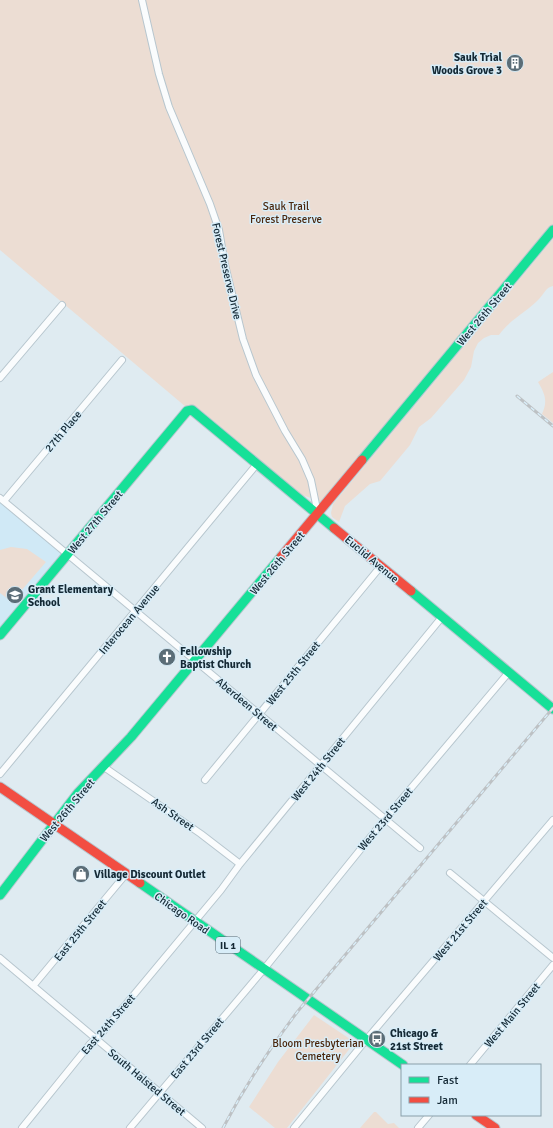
<svg xmlns="http://www.w3.org/2000/svg" width="553" height="1128" viewBox="0 0 553 1128" font-family="Signika,sans-serif">
  <style>
    .built { fill: #d0e9f6 }
    .green { fill: #ecddd3 }
    .lines { fill: none; stroke-linecap: round; stroke-linejoin: round }
    .street-casing { stroke: #b7c6ce; stroke-width: 8 }
    .fast-casing { stroke: #b7c6ce; stroke-width: 11 }
    .jam-casing { stroke: #b7c6ce; stroke-width: 11 }
    .street { stroke: #fafcfd; stroke-width: 6 }
    .fast { stroke: #16e098; stroke-width: 9 }
    .jam { stroke: #f24e42; stroke-width: 9 }
    .rail-casing { stroke: #bdc1c4; stroke-width: 3 }
    .rail { stroke: #d8edf8; stroke-width: 1.5; stroke-dasharray: 4.5; stroke-linecap: butt }
    .labels { text-anchor: middle; stroke-width: 3; stroke-linejoin: round; paint-order: stroke }
    .shield { fill: #d8edf8; stroke: #4f6470; stroke-width: 1 }
    .shield-label { font-size: 10px; font-weight: bold; fill: #142935 }
    .poi-label { font-size: 11px; font-weight: bold; fill: #142935; stroke: #d8edf8; text-anchor: start }
    .park-label { font-size: 11px; fill: #4b270d; stroke: #d8edf8 }
    .street-label { font-size: 11px; fill: #142935; stroke: #d8edf8 }
  </style>
  <rect width="100%" height="100%" fill="#dfebf1"/>
  <!-- built -->
  <path class="built" d="M0,502L64,555L0,631Z"/>
  <!-- green -->
  <path class="green" d="M0,0H553V226L323,502L302,495L197,407L194,406L186,407L0,250Z
    M553,239V286C546,287 544,294 539,299C527,312 509,320 499,335H491L484,338L478,343L474,351L471,367L464,380L431,418L419,427L410,445L380,481L370,484L345,506L339,522L332,517L331,513L333,504Z
    M553,372V423L542,414C548,401 545,394 538,382Z
    M11,547L27,549L46,562L15,598L8,599L0,593V550Z
    M314,1015L350,1039L349,1044L351,1047L287,1128H275L249,1107L278,1062Z
    M374,1112H376L388,1124L394,1123L399,1128H360Z"/>
  <g class="lines">
    <defs>
      <path id="street" d="M142,0L159,74L169,107L210,204L219,230L225,265L243,339L256,375L285,431L302,459L311,480L318,514
        M0,378L62,305
        M0,498L420,848
        M4,501L122,360
        M104,767L201,834L240,864
        M0,774L257,464
        M205,780L381,566
        M450,873L553,958
        M0,958L202,1128
        M33,986L126,874
        M470,1065L553,965
        M22,1128L90,1044L102,1033L221,890L240,864L442,617
        M130,1128L264,969L385,819L509,672
        M294,1128L366,1040L553,820
        M418,1128L429,1115"/>
      <path id="fast" d="M362,460L553,230
        M411,591L553,709
        M0,635L187,411L192,410L334,528
        M140,883L403,1065
        M0,895L78,793L131,737L281,557"/>
      <path id="jam" d="M334,528L411,591
        M281,557L362,460
        M0,787L140,883
        M476,1115L495,1128"/>
    </defs>
    <!-- street casing -->
    <use href="#street" class="street-casing"/>
    <!-- fast casing -->
    <use href="#fast" class="fast-casing"/>
    <!-- jam casing -->
    <use href="#jam" class="jam-casing"/>
    <!-- street -->
    <use href="#street" class="street"/>
    <!-- fast -->
    <use href="#fast" class="fast"/>
    <!-- jam -->
    <use href="#jam" class="jam"/>
    <defs>
      <path id="rail" d="M517,396L553,426
        M223,1128C245,1086 269,1049 298,1011L553,708"/>
    </defs>
    <!-- rail casing -->
    <use href="#rail" class="rail-casing"/>
    <!-- rail -->
    <use href="#rail" class="rail"/>
  </g>
  <!-- icons -->
  <defs>
    <symbol id="building-disc" viewBox="-11 -11 22 22"><circle r="9.5" fill="#5b6d77" stroke="#d8edf8"/><path d="M-4-6H4V6H1V3H-1V6H-4ZM-2.5-4.3h1.7v1.8h-1.7ZM.8-4.3h1.7v1.8H.8ZM-2.5-1h1.7V.8h-1.7ZM.8-1h1.7V.8H.8Z" fill="#fff"/></symbol>
    <symbol id="school-disc" viewBox="-11 -11 22 22"><circle r="9.5" fill="#5b6d77" stroke="#d8edf8"/><path d="M0-5L7-2L0 1L-7-2ZM-4 1L0 2.5L4 1V4Q0 6-4 4Z" fill="#fff"/></symbol>
    <symbol id="church-disc" viewBox="-11 -11 22 22"><circle r="9.5" fill="#5b6d77" stroke="#d8edf8"/><path d="M-1.2-6h2.4v3.5h3.3v2.4h-3.3V6h-2.4V-.1h-3.3v-2.4h3.3Z" fill="#fff"/></symbol>
    <symbol id="shop-disc" viewBox="-11 -11 22 22"><circle r="9.5" fill="#5b6d77" stroke="#d8edf8"/><path d="M-5-2.5h2.3a2.7 3.5 0 0 1 5.4 0H5L5.5 6h-11ZM-1.5-2.5h3a1.5 2.3 0 0 0-3 0Z" fill="#fff"/></symbol>
    <symbol id="bus-disc" viewBox="-11 -11 22 22"><circle r="9.5" fill="#5b6d77" stroke="#d8edf8"/><path d="M-5-6H5V4H4V6H2V4H-2V6H-4V4H-5ZM-3.5-4V0h7V-4ZM-3.5 1.2v1.5H-2V1.2ZM2 1.2v1.5H3.5V1.2Z" fill="#fff"/></symbol>
  </defs>
  <g fill-rule="evenodd">
    <use href="#building-disc" x="505" y="53" width="20" height="20"/>
    <use href="#school-disc" x="5" y="585" width="20" height="20"/>
    <use href="#church-disc" x="157" y="647" width="20" height="20"/>
    <use href="#shop-disc" x="71" y="864" width="20" height="20"/>
    <use href="#bus-disc" x="367" y="1029" width="20" height="20"/>
  </g>
  <g class="labels">
    <!-- shield labels -->
    <rect class="shield" x="216" y="937" width="24" height="16" rx="3"/>
    <g class="shield-label">
      <text x="228" y="949">IL 1</text>
    </g>
    <!-- poi labels -->
    <g class="poi-label">
      <text x="502" y="61" text-anchor="end">Sauk Trial<tspan x="502" dy="13">Woods Grove 3</tspan></text>
      <text x="28" y="593">Grant Elementary<tspan x="28" dy="13">School</tspan></text>
      <text x="180" y="655">Fellowship<tspan x="180" dy="13">Baptist Church</tspan></text>
      <text x="94" y="878">Village Discount Outlet</text>
      <text x="390" y="1037">Chicago &amp;<tspan x="390" dy="13">21st Street</tspan></text>
    </g>
    <!-- park labels -->
    <g class="park-label">
      <text x="286" y="210">Sauk Trail<tspan x="286" dy="13">Forest Preserve</tspan></text>
      <text x="318" y="1047">Bloom Presbyterian<tspan x="318" dy="13">Cemetery</tspan></text>
    </g>
    <!-- street labels -->
    <g class="street-label">
      <text transform="translate(227 271) rotate(77)" y="4">Forest Preserve Drive</text>
      <text transform="translate(484 314) rotate(-50)" y="4">West 26th Street</text>
      <text transform="translate(63 431) rotate(-50)" y="4">27th Place</text>
      <text transform="translate(95 522) rotate(-50)" y="4">West 27th Street</text>
      <text transform="translate(372 559) rotate(40)" y="4">Euclid Avenue</text>
      <text transform="translate(277 563) rotate(-50)" y="4">West 26th Street</text>
      <text transform="translate(129 619) rotate(-50)" y="4">Interocean Avenue</text>
      <text transform="translate(293 673) rotate(-51)" y="4">West 25th Street</text>
      <text transform="translate(247 704) rotate(40)" y="4">Aberdeen Street</text>
      <text transform="translate(318 769) rotate(-51)" y="4">West 24th Street</text>
      <text transform="translate(67 810) rotate(-50)" y="4">West 26th Street</text>
      <text transform="translate(173 814) rotate(35)" y="4">Ash Street</text>
      <text transform="translate(385 819) rotate(-50)" y="4">West 23rd Street</text>
      <text transform="translate(182 913) rotate(35)" y="4">Chicago Road</text>
      <text transform="translate(80 930) rotate(-51)" y="4">East 25th Street</text>
      <text transform="translate(460 930) rotate(-50)" y="4">West 21st Street</text>
      <text transform="translate(512 1015) rotate(-50)" y="4">West Main Street</text>
      <text transform="translate(108 1024) rotate(-49)" y="4">East 24th Street</text>
      <text transform="translate(197 1048) rotate(-50)" y="4">East 23rd Street</text>
      <text transform="translate(147 1082) rotate(40)" y="4">South Halsted Street</text>
    </g>
  </g>
  <!-- legend -->
  <rect x="401" y="1064" width="140" height="52" fill="#d8edf8" stroke="#8a9faa"/>
  <rect x="409" y="1077" width="20" height="6" fill="#16e098" stroke="#8a9faa"/>
  <text x="437" y="1084" font-size="12" fill="#142935">Fast</text>
  <rect x="409" y="1097" width="20" height="6" fill="#f24e42" stroke="#8a9faa"/>
  <text x="437" y="1104" font-size="12" fill="#142935">Jam</text>
</svg>
